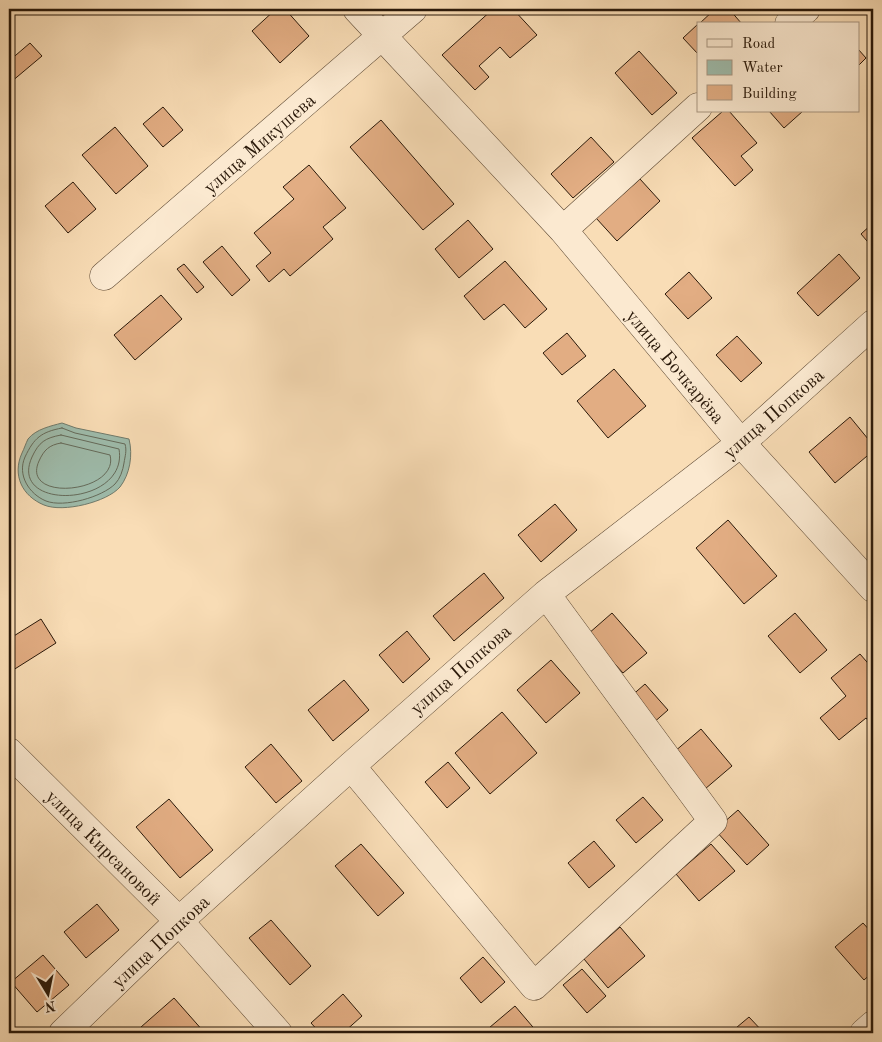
<svg xmlns="http://www.w3.org/2000/svg" width="882" height="1042" viewBox="0 0 882 1042" font-family="'Old Standard TT',serif">
  <style>
    .water { fill: #9ebcac; stroke: #6f7a6b }
    .lines { fill: none; stroke-linecap: round; stroke-linejoin: round }
    .shore { stroke: #646a5a; stroke-width: 1 }
    .building { fill: #e2ad83; stroke: #291809 }
    .minor-casing { stroke: #5d4934; stroke-width: 29 }
    .minor { stroke: #fbe9d0; stroke-width: 28 }
    .labels { text-anchor: middle; stroke-width: 4; stroke-linejoin: round; paint-order: stroke }
    .street-label { font-size: 19px; fill: #291809; stroke: #fbe9d0 }
  </style>
  <rect width="100%" height="100%" fill="#f9ddb6"/>
  <filter id="stains"><feTurbulence type="fractalNoise" baseFrequency=".004" numOctaves="4"/><feColorMatrix values="0 0 0 0 .2 0 0 0 0 .09 0 0 0 0 .02 0 0 0 .5 -.17"/></filter>
  <radialGradient id="worn" r=".72"><stop offset=".6" stop-color="#630" stop-opacity="0"/><stop offset="1" stop-color="#630" stop-opacity=".3"/></radialGradient>
  <!-- water -->
  <path class="water" d="M62,423L76,428L129,439C133,455 130,474 120,487C107,502 63,513 44,505C22,496 12,475 22,453C24,449 26,443 28,439C36,429 51,426 62,423Z"/>
  <g class="lines">
    <!-- shore -->
    <path class="shore" d="M62,428L75,433L125,444C127,451 125,456 124,463C123,470 120,479 115,484C102,497 64,508 46,501C29,494 17,475 25,457C34,438 41,432 62,428Z
      M61,435L119,449C129,507 7,512 32,457C39,442 45,438 61,435Z
      M61,443L110,455C120,493 20,503 39,461C44,450 49,445 61,443Z"/>
  </g>
  <!-- building -->
  <path class="building" d="M276,9H285L309,36L280,63L252,31Z
    M493,9H513L537,35L510,58L500,47L479,66L489,77L475,90L442,55Z
    M715,9H729L742,24H699Z
    M698,24V54L683,38Z
    M30,43L42,56L11,82L9,80V61Z
    M858,49L866,58L858,66Z
    M639,51L677,93L652,115L615,73Z
    M163,107L183,130L163,147L143,124Z
    M723,111H729L757,143L741,156L753,170L735,186L692,138Z
    M769,111H803L784,128Z
    M381,120L454,204L423,230L350,147Z
    M115,127L148,166L116,194L82,155Z
    M591,137L614,162L573,198L551,174Z
    M309,165L346,208L323,227L333,239L290,276L284,269L269,282L256,266L271,253L254,233L294,199L283,187Z
    M640,179L660,201L617,241L596,218Z
    M73,182L96,209L68,233L45,206Z
    M468,220L493,249L459,278L435,249Z
    M873,223V248L861,234Z
    M222,246L250,280L232,296L203,262Z
    M839,254L860,278L818,316L797,293Z
    M505,261L547,309L525,328L504,304L484,320L464,296Z
    M184,264L204,287L197,293L177,269Z
    M689,272L712,298L688,319L665,294Z
    M161,295L182,319L135,360L114,335Z
    M567,333L586,356L562,375L543,353Z
    M737,336L762,363L741,382L716,355Z
    M614,369L646,406L608,438L577,401Z
    M850,417L873,445V451L835,483L809,452Z
    M555,504L577,530L541,562L518,535Z
    M728,520L777,576L744,604L696,548Z
    M484,573L504,598L454,641L433,616Z
    M612,613L647,653L623,673L588,634Z
    M795,613L827,650L800,673L768,636Z
    M41,619L56,643L10,672L9,670V639Z
    M407,631L430,659L403,683L379,655Z
    M860,654L873,669V726L866,718L839,740L820,718L846,696L831,678Z
    M551,660L580,693L546,723L517,690Z
    M344,680L369,710L333,741L308,710Z
    M645,684L668,710L652,724L629,698Z
    M502,712L537,753L490,794L455,753Z
    M701,729L732,766L705,789L674,752Z
    M271,744L302,781L276,803L245,767Z
    M448,762L470,788L447,808L425,782Z
    M643,797L663,820L636,843L616,820Z
    M169,799L213,850L180,878L136,827Z
    M738,810L769,845L747,865L715,830Z
    M594,841L615,866L589,888L568,863Z
    M361,844L404,893L378,916L335,866Z
    M711,844L735,871L699,901L676,874Z
    M97,904L119,930L86,958L64,932Z
    M271,920L311,966L290,985L249,938Z
    M863,923L873,934V972L864,980L835,947Z
    M620,927L645,956L608,988L584,959Z
    M43,955L69,985L37,1012L11,982Z
    M483,957L505,982L481,1003L460,978Z
    M582,969L606,996L587,1013L563,985Z
    M343,994L362,1016L343,1033H320L311,1023Z
    M174,998L204,1032V1033H147L141,1027Z
    M515,1006L538,1033H483Z
    M749,1017L764,1033H730Z"/>
  <g class="lines">
    <defs>
      <path id="minor" d="M357,9L563,230L741,443L873,588
        M789,24L806,9
        M563,230L698,107
        M104,276L413,9
        M9,752L179,921L278,1033
        M351,766L534,986L713,821L546,594
        M63,1033L179,921L351,766L546,594L741,443L873,324
        M864,1033L873,1025"/>
    </defs>
    <!-- minor casing -->
    <use href="#minor" class="minor-casing"/>
    <!-- minor -->
    <use href="#minor" class="minor"/>
  </g>
  <g class="labels">
    <!-- street labels -->
    <g class="street-label">
      <text transform="translate(259 143) rotate(-41)" y="7">улица Микушева</text>
      <text transform="translate(676 366) rotate(50)" y="7">улица Бочкарёва</text>
      <text transform="translate(773 413) rotate(-41)" y="7">улица Попкова</text>
      <text transform="translate(460 669) rotate(-41)" y="7">улица Попкова</text>
      <text transform="translate(104 847) rotate(45)" y="7">улица Кирсановой</text>
      <text transform="translate(160 941) rotate(-43)" y="7">улица Попкова</text>
    </g>
  </g>
  <!-- margin -->
  <rect width="882" height="1042" fill="none" stroke="#f9ddb6" stroke-width="30"/>
  <rect x="10" y="10" width="862" height="1022" fill="none" stroke="#291809" stroke-width="2.5"/>
  <rect x="15" y="15" width="852" height="1012" fill="none" stroke="#291809"/>
  <!-- legend -->
  <rect x="697" y="22" width="162" height="90" fill="#fbe9d0" stroke="#a79580"/>
  <rect x="707" y="39" width="25" height="8" fill="#fbe9d0" stroke="#a79580"/>
  <text x="742" y="48" font-size="15" fill="#291809">Road</text>
  <rect x="707" y="60" width="25" height="15" fill="#9ebcac" stroke="#a79580"/>
  <text x="742" y="72" font-size="15" fill="#291809">Water</text>
  <rect x="707" y="85" width="25" height="15" fill="#e2ad83" stroke="#a79580"/>
  <text x="742" y="98" font-size="15" fill="#291809">Building</text>
  <!-- north arrow -->
  <g transform="translate(48 994) rotate(170)" stroke="#fbe9d0" stroke-width="4" paint-order="stroke">
  <path d="M0-4L9 19L0 12L-9 19Z" fill="#291809"/>
  <text y="-8" font-size="14" font-weight="bold" text-anchor="middle" fill="#291809">N</text>
  </g>
  <rect width="100%" height="100%" filter="url(#stains)"/>
  <rect width="100%" height="100%" fill="url(#worn)"/>
</svg>
